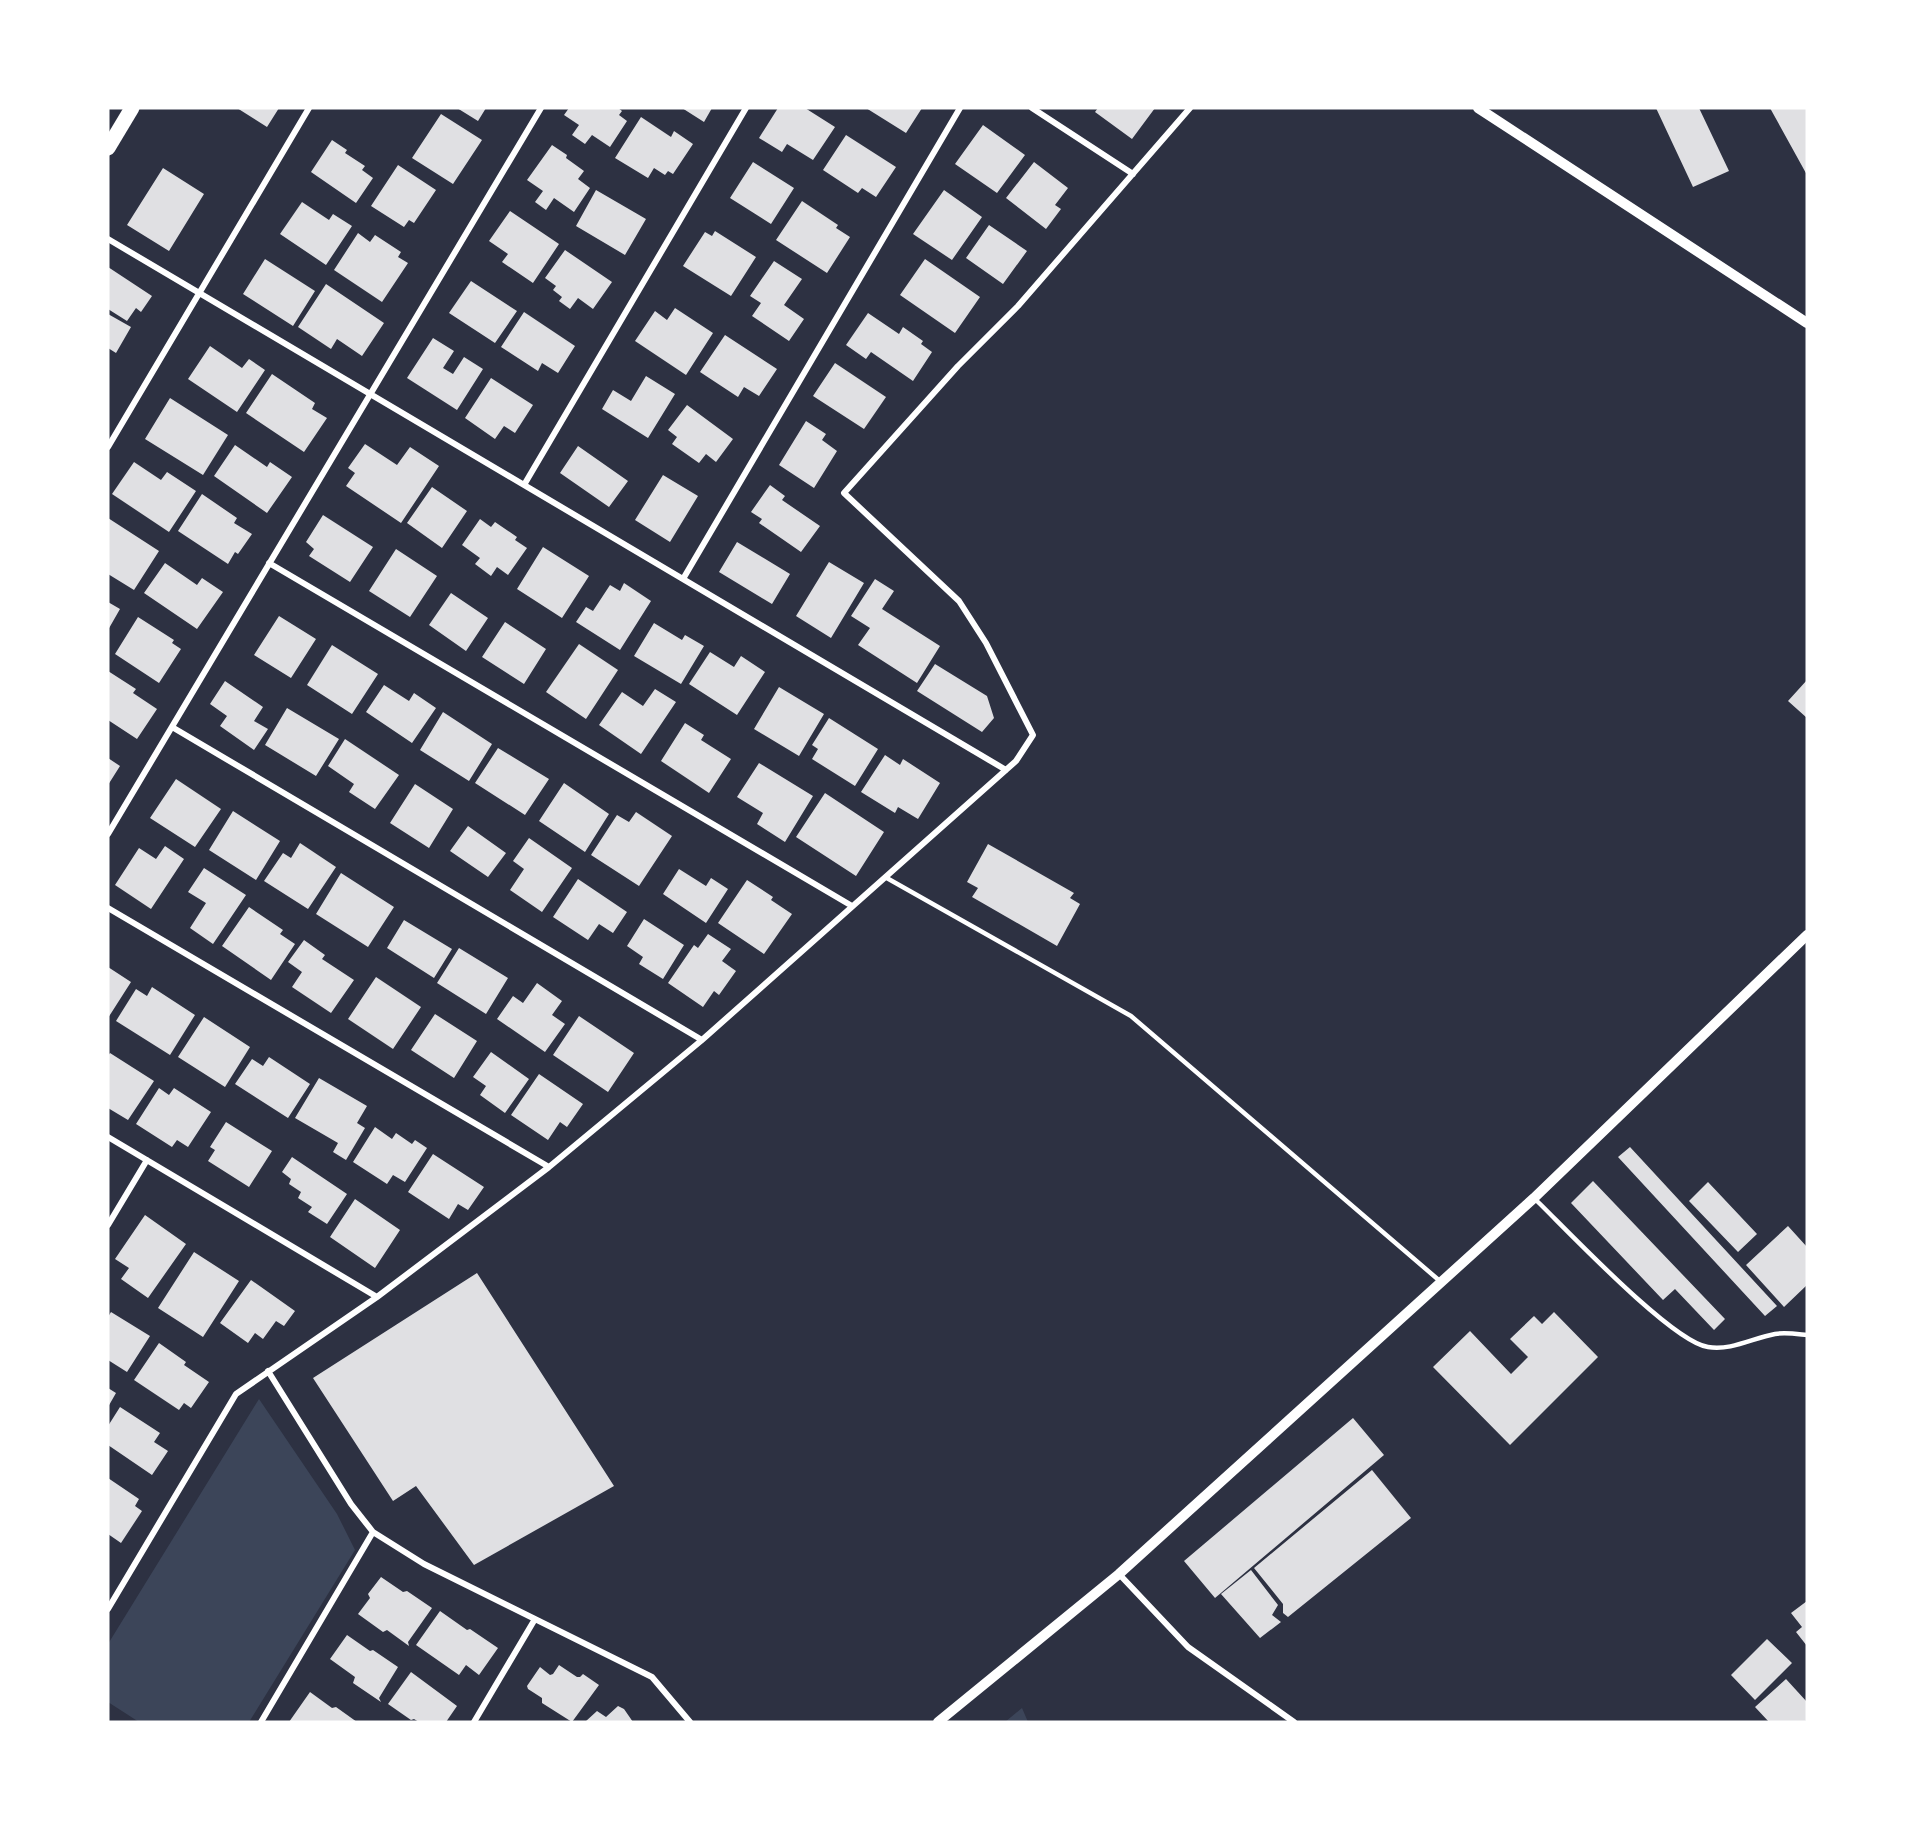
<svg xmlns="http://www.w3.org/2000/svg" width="1915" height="1830" viewBox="0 0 1915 1830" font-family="'Roboto Serif',serif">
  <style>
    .green { fill: #3c4559 }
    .building { fill: #e0e0e3 }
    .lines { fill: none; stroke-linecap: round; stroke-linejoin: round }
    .service { stroke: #fff; stroke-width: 4.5 }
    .minor { stroke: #fff; stroke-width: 6 }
    .tertiary { stroke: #fff; stroke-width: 10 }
    .primary { stroke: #fff; stroke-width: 15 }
  </style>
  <rect width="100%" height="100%" fill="#2d3142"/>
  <!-- green -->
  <path class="green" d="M259,1399L337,1514L355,1550L249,1722H139L108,1702V1644Z
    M1022,1708L1028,1722H1005Z"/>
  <!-- building -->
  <path class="building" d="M237,108H279L267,127Z
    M457,108H486L478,121Z
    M569,108H618L622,111L619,115L627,121L610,147L592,135L585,144L572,135L579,125L564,115Z
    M682,108H712L704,122Z
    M778,108H805L835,127L813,160L787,144L782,152L759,138Z
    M866,108H922L906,133Z
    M1098,108H1155L1132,139L1095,112Z
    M1656,108H1699L1729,171L1693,187Z
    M1770,108H1807V175Z
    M441,114L482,140L453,184L412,158Z
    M641,117L671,137L674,131L693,144L673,174L668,171L665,175L654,168L648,178L615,158Z
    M983,125L1025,155L997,193L955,164Z
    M846,135L896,167L876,197L862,188L858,193L823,170Z
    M332,140L347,150L345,153L365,166L362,170L373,178L356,203L311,172Z
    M552,145L567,155L566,158L584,171L578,179L590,188L574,212L554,198L546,210L535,202L543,191L527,180Z
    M753,162L794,188L771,224L730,198Z
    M1034,162L1068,188L1055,205L1061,209L1046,229L1006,198Z
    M398,165L436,190L414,223L409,220L404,227L371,206Z
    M163,168L204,194L169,251L127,225Z
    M596,190L646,219L625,255L576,226Z
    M944,190L982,217L952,260L913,234Z
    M802,201L838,225L836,228L850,237L827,273L776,240Z
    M302,202L329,220L333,214L352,226L326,265L280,234Z
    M510,211L559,244L533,283L502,262L508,254L489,241Z
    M989,225L1027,251L1003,284L966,258Z
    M715,231L756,257L731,296L683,266L705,232L712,236Z
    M358,233L370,242L375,235L401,252L398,257L408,263L382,302L334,270Z
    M565,250L612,282L593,309L578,298L570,309L559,301L562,297L553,290L556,286L545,278Z
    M265,259L315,291L293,326L243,294Z
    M925,259L980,297L955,333L900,295Z
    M774,261L802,279L784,305L804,319L789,341L752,316L761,303L750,296Z
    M108,267L152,296L141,312L136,308L127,321L108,309Z
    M471,281L517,311L495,343L449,313Z
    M326,284L384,323L362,356L337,339L331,349L298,327Z
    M675,308L713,333L686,375L635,341L655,311L667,320Z
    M524,312L575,346L558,373L542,363L538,371L501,347Z
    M868,313L899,334L903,327L923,341L921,344L932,352L913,381L871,352L866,359L846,345Z
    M108,314L131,327L116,353L108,348Z
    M725,335L777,369L759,396L744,387L738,397L700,372Z
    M433,338L454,351L443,368L453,374L464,357L483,369L457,410L407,378Z
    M210,346L242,368L249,359L265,370L237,412L188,379Z
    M835,363L886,397L864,429L813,396Z
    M272,374L315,403L312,409L327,418L304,452L246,413Z
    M646,376L675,394L648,438L602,409L613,390L631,401Z
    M491,378L533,405L515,433L504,426L495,439L465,418Z
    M170,398L228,435L203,475L145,439Z
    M687,405L733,439L716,462L706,454L699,463L672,444L677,437L668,430Z
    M806,421L826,434L822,440L837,451L814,488L779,465Z
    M365,444L397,465L410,447L439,466L401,523L346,486L355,473L348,468Z
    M235,445L267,467L270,462L292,477L267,513L214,476Z
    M578,446L628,481L609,507L560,473Z
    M134,462L161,480L167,472L196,491L169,532L112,494Z
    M663,475L698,496L670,542L635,520Z
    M770,485L785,496L782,500L820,526L801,552L759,523L762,519L751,512Z
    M432,487L467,511L442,548L407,523Z
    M202,494L237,518L234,523L252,534L238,554L235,552L228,564L178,531Z
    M323,515L373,547L350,582L309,556L314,549L306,542Z
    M108,518L159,551L134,590L108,574Z
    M480,519L491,527L495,522L517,537L515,540L527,548L508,575L497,567L491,576L475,564L480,558L462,545Z
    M737,542L790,574L772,604L719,572Z
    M543,547L589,576L562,618L517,589Z
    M396,549L437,576L410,617L369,591Z
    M829,562L864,583L831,638L796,616Z
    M165,563L197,585L202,578L223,592L197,629L144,593Z
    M875,579L894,591L882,609L940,646L917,683L858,645L870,628L851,616Z
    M624,583L651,601L620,650L576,622L586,607L593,611L610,585L620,591Z
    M451,593L488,618L466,651L429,625Z
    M108,602L120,609L108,630Z
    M279,616L316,639L291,678L254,655Z
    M138,617L174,640L172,643L181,649L159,683L115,654Z
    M505,622L546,649L524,684L482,657Z
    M654,623L682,640L685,635L704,646L681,684L634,656Z
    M579,644L618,670L586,719L546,692Z
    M332,645L378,674L352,714L307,685Z
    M710,652L734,667L741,656L765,672L737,715L689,684Z
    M935,664L987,696L994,718L982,732L917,691Z
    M108,671L136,689L133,693L157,709L137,739L108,720Z
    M1807,680V718L1788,701Z
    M225,681L263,707L254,721L268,729L254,750L220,726L227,716L210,704Z
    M384,685L409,701L414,693L436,708L412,743L366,712Z
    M779,687L824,714L799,756L754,729Z
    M655,689L676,702L641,754L599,725L622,692L643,706Z
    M287,708L339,739L316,776L265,745Z
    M443,712L492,744L469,781L420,750Z
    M829,718L878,749L855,786L812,759L818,749L812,745Z
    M685,723L704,735L701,740L731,759L709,793L661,761Z
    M345,739L399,775L375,809L349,792L354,784L328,766Z
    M498,748L549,779L525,815L475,783Z
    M885,755L900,765L903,759L940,783L918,819L898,807L895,813L861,792Z
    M108,758L120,766L108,785Z
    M759,763L813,796L785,842L757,824L763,813L737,797Z
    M176,779L221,809L195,847L150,818Z
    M564,783L609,814L585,852L539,821Z
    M415,784L453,809L429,848L390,823Z
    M825,793L884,832L856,876L796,837Z
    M233,811L280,841L256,880L209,850Z
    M636,812L672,836L639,886L591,855L617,815L629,822Z
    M468,826L506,853L488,877L450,851Z
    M529,838L572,868L542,912L510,890L524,869L513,861Z
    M300,843L336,867L308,909L264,881L283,853L291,858Z
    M988,844L1074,893L1070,898L1080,904L1057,946L972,897L978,888L967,882Z
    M165,846L184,859L151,909L115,885L139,848L156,859Z
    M204,868L246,895L213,944L190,928L206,903L188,892Z
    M679,869L706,886L711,878L728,889L706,923L663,894Z
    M341,873L394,907L368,947L316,914Z
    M578,879L627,912L613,933L599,924L588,940L553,917Z
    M747,880L773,897L771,900L792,914L764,954L718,923Z
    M249,907L283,930L280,934L295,944L271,980L222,946Z
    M644,919L684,945L663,979L639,964L643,957L627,946Z
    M404,920L452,949L434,978L387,948Z
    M708,934L731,949L722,961L736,971L719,995L714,991L703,1007L668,983L694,945L698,948Z
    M304,940L325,955L322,959L354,980L331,1013L292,987L302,972L288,962Z
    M459,948L508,978L486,1014L437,983Z
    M108,967L131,982L108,1018Z
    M376,977L421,1007L393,1049L348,1019Z
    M537,983L562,1001L552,1015L565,1024L545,1052L497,1019L513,996L523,1003Z
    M152,987L195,1015L170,1055L116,1021L136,989L147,996Z
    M435,1014L477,1041L454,1078L411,1050Z
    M579,1016L634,1053L608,1092L553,1055Z
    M204,1017L250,1047L225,1087L178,1057Z
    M491,1052L529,1079L505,1113L480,1095L486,1086L473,1077Z
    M110,1053L154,1081L128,1120L108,1108V1056Z
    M269,1057L310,1084L288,1118L235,1084L252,1059L263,1066Z
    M539,1074L583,1104L567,1127L560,1122L548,1140L511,1115Z
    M319,1078L367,1106L357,1123L365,1128L346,1160L333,1152L338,1143L295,1118Z
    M159,1088L169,1095L174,1088L211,1112L188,1147L177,1140L172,1147L136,1124Z
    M226,1122L272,1151L249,1187L208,1161L215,1150L210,1147Z
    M375,1127L392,1139L396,1133L412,1144L415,1140L427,1148L405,1182L393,1175L387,1184L353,1162Z
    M1630,1147L1777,1306L1765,1316L1618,1157Z
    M433,1154L484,1187L468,1210L458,1204L449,1219L408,1192Z
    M292,1157L347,1194L327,1224L308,1212L312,1207L298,1198L301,1192L289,1184L291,1179L282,1172Z
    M1593,1181L1725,1319L1714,1330L1675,1289L1663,1300L1571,1203Z
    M1708,1182L1757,1234L1738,1252L1689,1201Z
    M355,1199L400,1230L375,1268L330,1237Z
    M145,1215L186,1244L148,1298L121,1279L129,1268L115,1259Z
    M1788,1226L1807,1247V1285L1784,1307L1746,1265Z
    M194,1252L239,1281L203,1337L158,1308Z
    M477,1273L614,1486L474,1565L416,1486L393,1501L313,1378Z
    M251,1280L295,1311L284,1326L276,1321L263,1339L255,1333L248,1343L220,1323Z
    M111,1312L150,1336L127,1372L108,1360V1317Z
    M1554,1312L1598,1357L1510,1445L1433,1367L1470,1331L1511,1374L1528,1357L1510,1339L1534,1316L1542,1324Z
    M159,1343L186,1362L184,1365L209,1382L191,1408L184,1403L179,1410L134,1380Z
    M108,1388L116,1393L108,1407Z
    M120,1407L160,1433L154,1442L168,1451L152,1475L108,1445V1426Z
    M1353,1418L1384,1455L1215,1598L1184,1561Z
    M1372,1470L1411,1518L1288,1617L1283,1613V1604L1254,1568Z
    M108,1478L139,1499L135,1506L142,1511L121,1543L108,1534Z
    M1251,1570L1278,1605L1272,1615L1281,1622L1260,1638L1221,1594Z
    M381,1577L403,1592L407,1591L432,1608L408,1642L409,1646L387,1630L383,1632L358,1614L370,1598L368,1594Z
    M1807,1601V1646L1796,1632L1802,1627L1791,1613Z
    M440,1611L467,1630L470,1629L498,1648L479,1675L466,1665L459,1675L416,1645Z
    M347,1635L370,1651L373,1650L398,1667L379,1698L381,1702L353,1683L355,1677L330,1659Z
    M1767,1639L1792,1663L1755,1700L1731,1675Z
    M559,1665L577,1677H580L583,1674L599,1685L572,1722L542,1703V1698L528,1689L527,1686L540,1667L550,1675L553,1674Z
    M411,1672L457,1706L446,1722H419L414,1719L411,1720L388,1704Z
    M1786,1679L1807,1702V1720L1804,1722H1769L1755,1707Z
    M310,1692L332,1708L336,1707L357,1722H289Z
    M618,1706L624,1709L633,1722H585L597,1711L606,1717Z"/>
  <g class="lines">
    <!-- service -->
    <path class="service" d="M885,877L1131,1016L1441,1282
      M1535,1199C1566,1229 1672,1342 1708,1347C1731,1351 1753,1338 1775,1334C1785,1332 1797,1334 1807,1335"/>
    <!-- minor -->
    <path class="minor" d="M1032,108L1133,174
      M108,239L1006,770
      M108,447L309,108
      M524,485L746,108
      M269,563L852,906
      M683,579L960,108
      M172,727L702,1040
      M108,834L541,108
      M108,908L549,1167
      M108,1137L377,1297
      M108,1225L147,1160
      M268,1371L351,1504L373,1532L424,1564L652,1677L690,1722
      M1119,1574L1188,1647L1294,1722
      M108,1609L236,1394L377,1297L549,1167L702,1040L1016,761L1033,735L986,643L959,601L844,493L958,366L1018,306L1190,108
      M261,1722L373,1532
      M474,1722L535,1619"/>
    <!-- tertiary -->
    <path class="tertiary" d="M1478,108L1807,323
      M938,1722L1119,1574L1534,1198L1807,935"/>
    <!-- primary -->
    <path class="primary" d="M108,148L132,108"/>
  </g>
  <!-- border -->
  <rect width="1915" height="1830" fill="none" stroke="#ffffff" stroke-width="219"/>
</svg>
